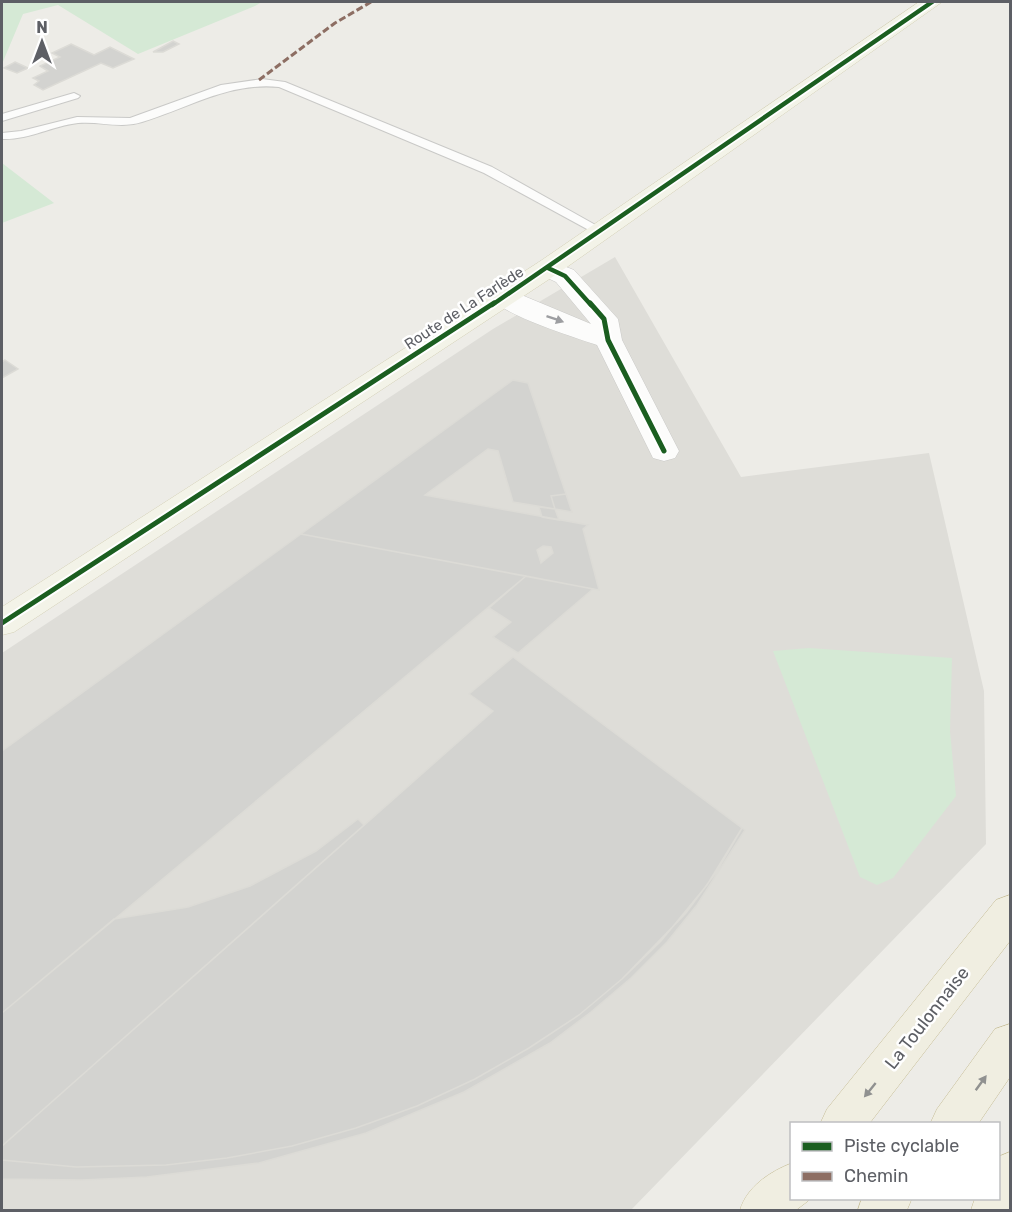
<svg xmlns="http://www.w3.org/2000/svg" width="1012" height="1212" viewBox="0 0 1012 1212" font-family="Rubik,sans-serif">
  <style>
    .industrial { fill: #deddd8 }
    .green { fill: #d5e9d5 }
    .building { fill: #d3d3d0; stroke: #dcdbd6; stroke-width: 1.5; fill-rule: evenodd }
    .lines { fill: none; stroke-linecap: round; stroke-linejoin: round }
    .lane-casing { stroke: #c9c9c7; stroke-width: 2 }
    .street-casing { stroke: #c9c9c7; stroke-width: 1 }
    .primary-casing { stroke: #d4d0b6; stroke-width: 1 }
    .highway-casing { stroke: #c5bc94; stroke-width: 1 }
    .lane { fill: #fcfcfb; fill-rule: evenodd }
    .street { fill: #fcfcfb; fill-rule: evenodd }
    .primary { fill: #f3f3e8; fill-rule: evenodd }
    .highway { fill: #f0eee1; fill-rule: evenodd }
    .quiet { stroke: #8d6e63; stroke-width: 3; stroke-dasharray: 7 3; stroke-linecap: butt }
    .cycleway-far1-casing { stroke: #fff; stroke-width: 8 }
    .cycleway-casing { stroke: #fff; stroke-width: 9 }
    .cycleway-far1 { stroke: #1b5e20; stroke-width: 4.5 }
    .cycleway { stroke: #1b5e20; stroke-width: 5 }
    .oneway { fill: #9d9ea1 }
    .oneway2 { fill: #909190 }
    .labels { text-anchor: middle; stroke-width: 5; stroke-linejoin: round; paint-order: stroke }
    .street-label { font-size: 15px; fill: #5d5f65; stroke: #fff }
    .near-street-label { font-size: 18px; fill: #5d5f65; stroke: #fff }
  </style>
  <rect width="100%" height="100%" fill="#edece7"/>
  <!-- industrial -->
  <path class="industrial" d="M615,257L741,477L929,453L984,691L986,844L631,1210H2V653L493,329Z"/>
  <!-- green -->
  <path class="green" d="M2,2H262L255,6L138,54L58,5L23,14L2,64Z
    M2,163L54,203L2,223Z
    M809,648L952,658L950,731L956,796L893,878L877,885L860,877L773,651Z"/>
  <!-- building -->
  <path class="building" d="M173,41L179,44L163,52H153Z
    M71,44L94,55L110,47L134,59L113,68L101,63L43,90L34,85L39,81L33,78L48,71L40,66L60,57L52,53Z
    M15,62L28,68L17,73L4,68Z
    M5,360L18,369L2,378V362Z
    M513,380L528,383L566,494L551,496L555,509L513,502L498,451L488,449L425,495L588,525L583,529L599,590L301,534ZM543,546L551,547L553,553L541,563L537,550Z
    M566,494L572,512L555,509L551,496Z
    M539,507L555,509L559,520L542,517Z
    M301,534L526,576L2,1013V751Z
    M526,576L593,589L518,653L493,637L511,622L489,608Z
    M513,657L742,828L707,885L661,941L622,979L579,1015L529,1048L475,1079L417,1106L356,1128L292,1146L227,1158L166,1165L76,1167L2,1160V1146L493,711L469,694Z
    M358,819L364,825L2,1146V1013L114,919L188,907L250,886L316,851Z
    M742,828L745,830L697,905L667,942L631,978L591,1012L550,1043L464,1092L366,1133L259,1163L147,1177L82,1180L2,1179V1160L76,1167L166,1165L227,1158L292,1146L356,1128L417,1106L475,1079L529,1048L579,1015L622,979L686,913L717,871Z"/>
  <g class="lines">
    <defs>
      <path id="lane" d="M262,79L285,82L492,167L608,232L606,235H598L484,173L279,87C228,82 189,108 142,122C120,129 100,121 78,123C52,126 29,140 2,139V133L21,131L77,117L130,118L221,85Z
        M74,93L80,96L78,98L2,121V114Z"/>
      <path id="street" d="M548,260L574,270L618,319L622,340L679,451L675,458L664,461L653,458L597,345C574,337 502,315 490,297L494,291L503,289L512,291L591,324L556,282L539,274L535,268L539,262Z"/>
      <path id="primary" d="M919,2H942L557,274L14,632L2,635V607L539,262Z"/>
      <path id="highway" d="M1010,895V941L869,1124H820L827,1109L996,900Z
        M1010,1024V1077L978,1124H930L937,1109L995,1029Z
        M1010,1152V1210H971L975,1198H998V1157Z
        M792,1163V1198H809L808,1201L796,1210H740C747,1187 769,1172 792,1163Z
        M862,1198H912L907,1210H858Z"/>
    </defs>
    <!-- lane casing -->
    <use href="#lane" class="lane-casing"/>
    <!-- street casing -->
    <use href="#street" class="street-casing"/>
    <!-- primary casing -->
    <use href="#primary" class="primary-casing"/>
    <!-- highway casing -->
    <use href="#highway" class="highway-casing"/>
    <!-- lane -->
    <use href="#lane" class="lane"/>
    <!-- street -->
    <use href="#street" class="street"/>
    <!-- primary -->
    <use href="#primary" class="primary"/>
    <!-- highway -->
    <use href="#highway" class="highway"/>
    <!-- quiet -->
    <path class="quiet" d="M259,80L335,23L371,2"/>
    <defs>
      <path id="cycleway-far1" d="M548,268L565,276L591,305
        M492,305L932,2"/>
      <path id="cycleway" d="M590,303L604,319L608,340L664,451
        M2,623L494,303"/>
    </defs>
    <!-- cycleway-far1 casing -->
    <use href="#cycleway-far1" class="cycleway-far1-casing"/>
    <!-- cycleway casing -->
    <use href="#cycleway" class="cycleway-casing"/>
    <!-- cycleway-far1 -->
    <use href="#cycleway-far1" class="cycleway-far1"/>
    <!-- cycleway -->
    <use href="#cycleway" class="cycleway"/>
  </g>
  <!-- one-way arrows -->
  <defs><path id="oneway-solid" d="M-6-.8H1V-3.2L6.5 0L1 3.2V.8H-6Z" transform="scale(1.5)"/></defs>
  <use class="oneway" href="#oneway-solid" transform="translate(555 319) rotate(19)"/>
  <g class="oneway2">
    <use href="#oneway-solid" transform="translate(981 1083) rotate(-54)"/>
    <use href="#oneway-solid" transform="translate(870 1090) rotate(129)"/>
  </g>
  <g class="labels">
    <!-- street labels -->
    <g class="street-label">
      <text transform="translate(464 308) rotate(-33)" y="5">Route de La Farlède</text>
    </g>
    <!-- near-street labels -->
    <g class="near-street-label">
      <text transform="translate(927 1018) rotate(-52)" y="6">La Toulonnaise</text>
    </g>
  </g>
  <!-- border -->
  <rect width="1012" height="1212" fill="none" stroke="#5d5f65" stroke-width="6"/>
  <!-- legend -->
  <rect x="790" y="1122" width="210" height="78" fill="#ffffff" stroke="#bebfc1" stroke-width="1.5"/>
  <rect x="802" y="1142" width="30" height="9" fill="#1b5e20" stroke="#bebfc1" stroke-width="1.5"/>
  <text x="844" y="1152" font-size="18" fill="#5d5f65">Piste cyclable</text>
  <rect x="802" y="1172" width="30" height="9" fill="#8d6e63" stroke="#bebfc1" stroke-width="1.5"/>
  <text x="844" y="1182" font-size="18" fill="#5d5f65">Chemin</text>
  <!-- north arrow -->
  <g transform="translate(42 42)" stroke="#ffffff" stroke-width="4.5" paint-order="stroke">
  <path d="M0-4.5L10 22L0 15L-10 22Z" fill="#5d5f65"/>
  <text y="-9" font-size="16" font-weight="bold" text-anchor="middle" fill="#5d5f65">N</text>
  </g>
</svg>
